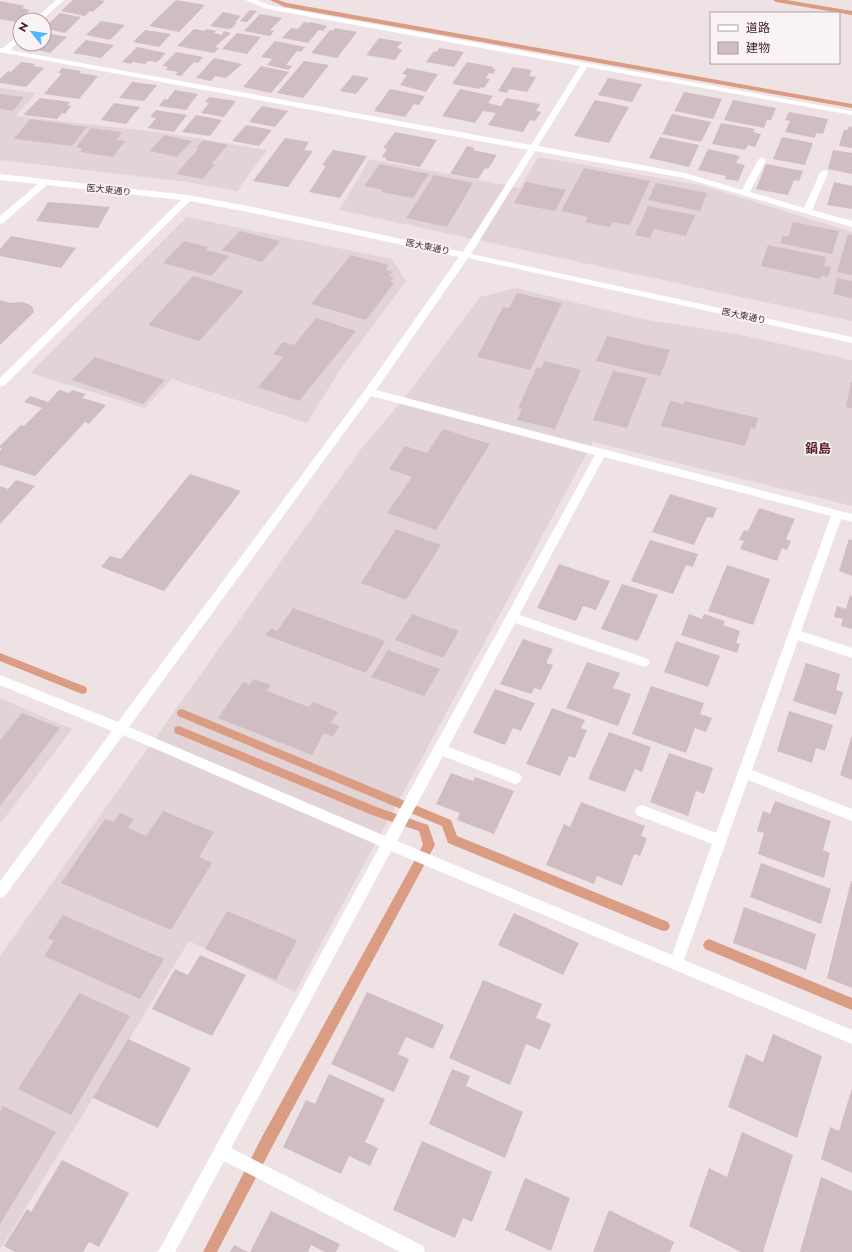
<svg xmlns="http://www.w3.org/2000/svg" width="852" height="1252" viewBox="0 0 852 1252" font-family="Jost,'Noto Sans JP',sans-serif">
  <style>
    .built { fill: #e2d3d7 }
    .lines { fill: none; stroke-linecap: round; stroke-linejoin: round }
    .stream { fill: #da9d83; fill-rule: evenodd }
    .building { fill: #cfbdc3 }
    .minor { fill: #fff; fill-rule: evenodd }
    .labels { text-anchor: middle; stroke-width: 3.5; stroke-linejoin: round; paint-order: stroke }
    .far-street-label { font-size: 9px; fill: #411f23; stroke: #faf3f5 }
    .quarter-label { font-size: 13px; font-weight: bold; fill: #56181e; stroke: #faf3f5 }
  </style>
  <rect width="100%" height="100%" fill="#eee2e5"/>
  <!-- built -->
  <path class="built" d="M0,88L36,93L16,116L165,133L267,150L237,191L187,182L0,160Z
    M538,157L700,185L852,232V321L339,210L370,159L520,188Z
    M187,217L392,259L406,281L340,370L307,423L172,379L145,408L30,373Z
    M516,288L642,319L737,334L852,360V506L593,442L295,992L189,941L0,1250V956L361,449L407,395L480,297Z
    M0,698L72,729L0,824Z"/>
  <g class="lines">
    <!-- stream -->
    <path class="stream" d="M270,0H278L287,3L852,104V108L285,7Z
      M773,0H787L852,11V15L776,2Z
      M0,653L86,687L87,690L86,693L82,694L0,661Z
      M182,709L451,820L457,836L668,922L670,926L668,930L664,931L660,930L448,843L442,826L178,716L177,713L178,710Z
      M179,726L379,808L428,825L435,845L272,1147L217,1252H203L262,1137L423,845L419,831L372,815L175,733L174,730L175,727Z
      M709,939L852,998V1010L705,949L703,945L705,941Z"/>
  </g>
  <!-- building -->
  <path class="building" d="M73,0H99L105,1L93,12L90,11L85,16L61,11Z
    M176,0L205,5L179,32L149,26Z
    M0,1L25,6L22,8L30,10L16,22L0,19Z
    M250,10L257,11L247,22L240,21Z
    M223,12L241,16L235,22L237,23L232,28L228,29L210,26Z
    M60,13L81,17L65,33L44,28Z
    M260,14L282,18L270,30L274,31L270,36L244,31Z
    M101,21L125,25L110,40L86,35Z
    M304,22L310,23L311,22L327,26L323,31L319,30L308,43L282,38L291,28L298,29Z
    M335,28L357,32L337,58L311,53L330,30L333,31Z
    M194,29L205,31L207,29L216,31L214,33L222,35L224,31L231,33L215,47L219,48L214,53L177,46Z
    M145,30L171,34L159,47L133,42Z
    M46,33L67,37L50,53L30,48L34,44H44V35Z
    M237,33L261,37L247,54L222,49Z
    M379,38L402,42L397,48L402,50L395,60L366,55Z
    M86,40L114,45L101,58L73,53Z
    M275,41L305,47L301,52L297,51L286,65L292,66L289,70L267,65L272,59L261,57Z
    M137,47L166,53L157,62L148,61L145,64L133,62L131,64L122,62Z
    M439,48L464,52L454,67L426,62L434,51L437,52Z
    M176,52L203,57L198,63L194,62L181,76L175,75L178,72L166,70L168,67L162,66Z
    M214,58L242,64L226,78L215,76L211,81L196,78Z
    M304,61L329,65L303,98L277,93Z
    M21,62L35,64L33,66L44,68L26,87L0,83V79L8,71L11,72Z
    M467,62L494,67L492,69H496L493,74L489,73L486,78L490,79L484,88L480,87L479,89L452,84Z
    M261,66L289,72L271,93L243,87Z
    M513,67L532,70L529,76L536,77L527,92L509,89L507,93L498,91Z
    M62,68L81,71L79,73L98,76L79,99L44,94L62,73H58Z
    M407,68L438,74L426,92L400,85L407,75L402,74Z
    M353,75L369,78L356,94L340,91Z
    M608,78L642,84L632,102L598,95Z
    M132,82L157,85L144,101L119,98Z
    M390,89L425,96L419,105L414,104L405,117L374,111Z
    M460,89L493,96L488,103L501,106L506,98L540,104L536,111L541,112L535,121L530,120L523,132L488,125L496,113L483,111L475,123L442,116Z
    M175,90L198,94L186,110L159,106L164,99L167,100Z
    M684,92L722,99L713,119L674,111Z
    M0,94L24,97L13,111L0,109Z
    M209,97L236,101L224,117L201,113L209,103L205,102Z
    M40,98L70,102L67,105L71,106L65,114L62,113L57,119L23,115Z
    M595,100L629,107L609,143L574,136Z
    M733,100L776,108L771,120H767L764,128L724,120Z
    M114,103L140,107L126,124L101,120Z
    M262,106L288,111L275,127L249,122Z
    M156,110L187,115L174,132L148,128L156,118L150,117Z
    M789,112L828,119L823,134L816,133L815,138L785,132L790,121L785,120Z
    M672,114L711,122L701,142L662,134Z
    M196,115L222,120L210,136L182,132Z
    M30,119L87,127L72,146L14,139Z
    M721,123L755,129L753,132L761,134L755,147L748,145L745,150L712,144Z
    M246,125L272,130L259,146L232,141Z
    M849,126L852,127V148L839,146L844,130H848Z
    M91,128L122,132L117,140L125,141L113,157L80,152L82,148L76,147Z
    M395,132L437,140L420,167L385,160L387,158L382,157L387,149L383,148Z
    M164,135L192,141L177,157L150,151Z
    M660,137L699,145L689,167L649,158Z
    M782,137L813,143L805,165L773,159Z
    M285,138L309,142L304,150L313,151L288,187L253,181Z
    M203,140L228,145L212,163L215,164L203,179L176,174L198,149L196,148Z
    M467,146L475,148L473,150L497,155L488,169L485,168L478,179L450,174Z
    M708,149L740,156L736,163L745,165L738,181L725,179L726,176L698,170Z
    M333,150L367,156L340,198L309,192L326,166L322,165Z
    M833,150L852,153V174L828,169Z
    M380,164L429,174L413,198L381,192L383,190L364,186Z
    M766,164L803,171L799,181L794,180L788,195L756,189Z
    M584,168L650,181L630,225L612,222L610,227L585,222L588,217L561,211Z
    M434,175L473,183L447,227L406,218Z
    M526,182L566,190L555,211L514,203Z
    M834,182L852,186V209L827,205Z
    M656,183L707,193L700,211L648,200Z
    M48,202L75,204L110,207L98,228L36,221Z
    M648,206L695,215L686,236L654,229L650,238L635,235Z
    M793,222L839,231L832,254L780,243L783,236L788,237Z
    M240,231L280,241L262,262L222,250Z
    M848,234L852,235V275L837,272Z
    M11,236L76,248L61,268L0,256V249Z
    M184,241L208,247L206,250L229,256L211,276L163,263Z
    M768,245L826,257L824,266L831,267L828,277L821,276L820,279L761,266Z
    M351,255L389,265L386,270L393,272L389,276L394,278L390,282L394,283L366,320L311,304Z
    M193,276L244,291L199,341L148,325Z
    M837,278L852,281V298L833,294Z
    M517,293L562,303L530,370L477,357L503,307L509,308Z
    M0,300L10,303L22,302L28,304L32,306L34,312L0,345Z
    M316,318L356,331L299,401L258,387L283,357L273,354L283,342L294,345Z
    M607,336L670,350L660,376L596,361Z
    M95,357L165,380L143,404L72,380Z
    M545,361L581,370L555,429L517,420L522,409L518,408L537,367L541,368Z
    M613,371L647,378L627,428L593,420Z
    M851,382H852V408L846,407Z
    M59,390L69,393L72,390L86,394L82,398L106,405L89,424L85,422L35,476L0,465V451L2,449L0,448V446L21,425L24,426L42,408L24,402L30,396L48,402Z
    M670,401L684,404L685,401L758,418L755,429L751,428L745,446L661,426Z
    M443,429L490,444L436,530L387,513L412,477L389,469L405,446L427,453Z
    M190,474L241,491L164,591L101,567L110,556L121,559Z
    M16,480L35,486L0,524V486L8,489Z
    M670,494L717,508L713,518L707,517L694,545L652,532Z
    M759,508L795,519L786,539L791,541L787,550L782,548L777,561L740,549L744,541L739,540L744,530L748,531Z
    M396,529L441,545L406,600L361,583Z
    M849,539L852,540V576L839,571Z
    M650,540L698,554L693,567L686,565L673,594L631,581Z
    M559,564L610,581L596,610L583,606L576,621L537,608Z
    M727,565L770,579L753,625L708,611Z
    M622,584L658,595L638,641L601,629Z
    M850,595L852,596V629L841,626L843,619L834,617L837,606L846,609Z
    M293,608L385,641L366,673L265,635L271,628L277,631Z
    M412,614L459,631L443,658L395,640Z
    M689,614L702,619L704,614L725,621L723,625L740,631L736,643L740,644L737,653L681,635Z
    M523,639L553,649L546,663L553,665L541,690L534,688L531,694L500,684Z
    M676,641L720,656L708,687L664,672Z
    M388,650L440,669L424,696L371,677Z
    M587,662L620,673L613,688L631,694L618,726L566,708Z
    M806,663L840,674L836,690L843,692L836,715L793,701Z
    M253,679L271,685L267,691L309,707L313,702L338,712L331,723L339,726L333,737L324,733L312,755L218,718L243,682L250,685Z
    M651,686L704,703L700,714L712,718L706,732L695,728L686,753L632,734Z
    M495,689L535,703L521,731L513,728L505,745L473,733Z
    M552,708L585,720L581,728L587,730L575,758L569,756L560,776L526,764Z
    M789,711L833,725L825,751L816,748L812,763L777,751Z
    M22,713L60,728L0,806V740Z
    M609,732L651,747L642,772L635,769L625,792L588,779Z
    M852,735V780L840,775Z
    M669,753L713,768L704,794L696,791L688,816L650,802Z
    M451,773L473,781L475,777L514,791L494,834L457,820L460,813L436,804Z
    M775,801L831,821L823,850L830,853L824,878L758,854L764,833L757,831L763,811L770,814Z
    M581,802L645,826L641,836L647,838L640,856L634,854L622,886L597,876L594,884L546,865L564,824L570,827Z
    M163,811L214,832L199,857L212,863L171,930L61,883L105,819L114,822L120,813L134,819L128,828L146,836Z
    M761,863L831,889L821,924L750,897Z
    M851,881H852V988L827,978Z
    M744,907L816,934L806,970L733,943Z
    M227,911L297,940L276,980L205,949Z
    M514,913L579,943L563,975L498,945Z
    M63,915L164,959L140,999L44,956L54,941L48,938Z
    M200,955L246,975L212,1036L152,1009L175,969L188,975Z
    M483,980L542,1004L536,1018L551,1024L540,1050L526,1044L510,1085L449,1058Z
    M367,992L444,1025L433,1049L406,1037L398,1054L409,1059L394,1092L331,1064Z
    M79,993L130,1016L71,1115L18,1089Z
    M773,1034L822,1056L797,1138L728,1107L746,1054L763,1062Z
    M128,1039L191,1068L158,1128L93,1098Z
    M452,1069L470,1076L466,1086L523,1112L505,1158L429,1124Z
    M329,1074L385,1099L365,1142L378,1148L370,1166L349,1156L341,1174L283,1147L306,1100L315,1104Z
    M852,1088V1173L821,1159L830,1127L839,1131Z
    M3,1106L56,1132L0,1224V1112Z
    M742,1132L793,1155L763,1252H741L689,1226L709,1168L727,1177Z
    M422,1141L492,1172L472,1222L463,1218L455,1238L393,1210Z
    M62,1160L129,1193L99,1247L89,1242L83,1252H15L4,1246L27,1209L31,1212Z
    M821,1177L852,1191V1252H800Z
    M525,1178L570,1198L551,1251L505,1230Z
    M609,1210L674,1242L670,1252H593Z
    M271,1211L340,1244L336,1252H325L311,1245L308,1252H250Z
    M234,1245L248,1252H230Z"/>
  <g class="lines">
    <!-- minor -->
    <path class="minor" d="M56,0H64L42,20H34Z
      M245,0H256L269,5L852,111V115L587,67L538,146L685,173L742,190L758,160L762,157L766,160L750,192L804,208L820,173L824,170L827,171L828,173L812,210L852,221V227L684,178L535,151L471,254L852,337V343L468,258L376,390L852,514V522L841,519L801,631L852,648V658L798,640L752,770L852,809V821L748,780L684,960L852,1030V1044L391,851L231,1148L423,1246L425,1252H400L224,1161L175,1252H158L380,846L123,735L5,896L0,898V881L112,731L0,685V675L118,722L365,390L459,257L248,212L190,201L4,386L0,387V378L181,200L47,185L3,223L0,224V216L38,184L0,180V174L188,195L248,206L463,252L528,150L0,52V48H3L20,34V40L10,50L531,145L580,66L267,9ZM371,396L595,455L385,836L129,727ZM604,457L831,516L716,833L642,805L637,807L635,811L637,815L712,844L672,955L397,841L443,756L515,784L520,782L522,778L520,774L448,747L515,623L644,667L648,665L650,662L648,659L519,615Z"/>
  </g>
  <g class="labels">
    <!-- far-street labels -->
    <g class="far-street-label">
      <text transform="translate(109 190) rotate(6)" y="3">医大東通り</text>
      <text transform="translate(428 247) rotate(12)" y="3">医大東通り</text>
      <text transform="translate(744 316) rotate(12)" y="3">医大東通り</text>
    </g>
    <!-- quarter labels -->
    <g class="quarter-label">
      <text x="818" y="453">鍋島</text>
    </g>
  </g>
  <!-- legend -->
  <rect x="710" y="12" width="130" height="52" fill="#faf3f5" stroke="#b09ea1"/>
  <rect x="718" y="25" width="20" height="6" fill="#ffffff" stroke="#b09ea1"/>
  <text x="746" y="32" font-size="12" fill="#411f23">道路</text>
  <rect x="718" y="42" width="20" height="12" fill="#cfbdc3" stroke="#b09ea1"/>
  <text x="746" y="52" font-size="12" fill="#411f23">建物</text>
  <!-- north arrow -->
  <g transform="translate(32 32) rotate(300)"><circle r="19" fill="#faf3f5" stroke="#b09ea1"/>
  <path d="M0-3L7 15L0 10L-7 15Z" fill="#4eb9ff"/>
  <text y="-6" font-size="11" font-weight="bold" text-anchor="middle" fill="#411f23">N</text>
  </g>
</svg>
